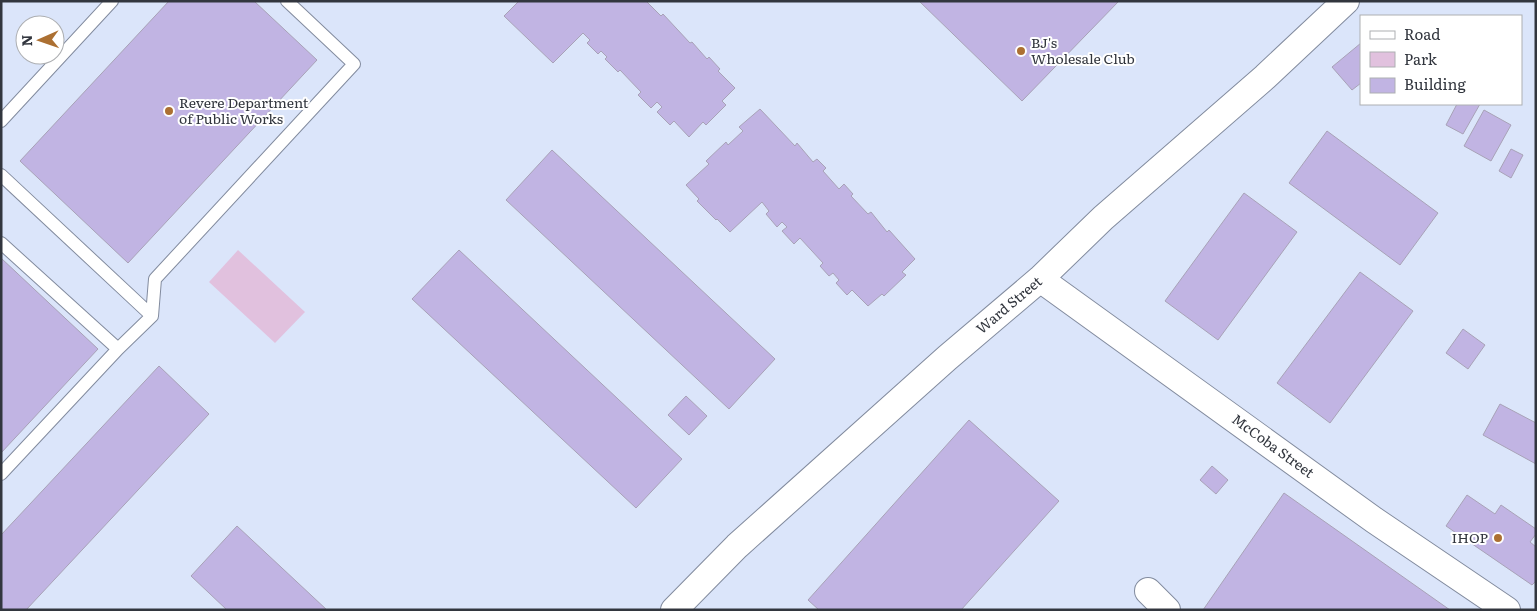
<svg xmlns="http://www.w3.org/2000/svg" width="1537" height="611" viewBox="0 0 1537 611" font-family="Literata,serif">
  <style>
    .green { fill: #e1c1de }
    .building { fill: #c1b4e3; stroke: #a8a2b7 }
    .lines { fill: none; stroke-linecap: round; stroke-linejoin: round }
    .service-casing { stroke: #828b9e; stroke-width: 14 }
    .minor-casing { stroke: #828b9e; stroke-width: 28 }
    .service { stroke: #fff; stroke-width: 12 }
    .minor { stroke: #fff; stroke-width: 26 }
    .poi-dot { fill: #ac7032; stroke: #fff; stroke-width: 2 }
    .labels { text-anchor: middle; stroke-width: 4; stroke-linejoin: round; paint-order: stroke }
    .poi-label { font-size: 14px; fill: #32363e; stroke: #fff; text-anchor: start }
    .street-label { font-size: 14px; fill: #32363e; stroke: #fff }
  </style>
  <rect width="100%" height="100%" fill="#dbe5fa"/>
  <!-- green -->
  <path class="green" d="M238,250L305,312L275,343L209,282Z"/>
  <!-- building -->
  <path class="building" d="M169,1H254L317,60L128,263L20,161Z
    M519,1H646L661,16L663,14L690,43L692,42L707,59L709,57L720,69L718,71L735,88L722,101L726,105L706,125L703,122L689,137L674,121L670,125L657,112L662,107L657,102L651,108L638,95L641,92L620,70L618,72L605,59L607,57L601,51L598,54L587,43L590,40L583,33L553,63L504,16Z
    M919,1H1119L1022,101Z
    M1361,43V83L1352,90L1332,67Z
    M1457,104H1480L1463,134L1446,125Z
    M760,109L795,146L797,143L813,162L817,159L826,168L823,171L839,189L844,184L853,194L851,196L868,214L871,212L887,232L889,230L915,259L902,272L906,275L884,296L882,294L868,306L852,290L847,295L836,283L839,280L833,273L829,276L820,266L823,263L800,238L794,244L782,231L787,227L782,222L777,227L766,214L769,211L762,202L730,232L717,219L716,220L697,201L699,199L686,185L709,164L706,161L726,142L728,145L743,131L739,127Z
    M1484,110L1511,125L1491,161L1464,146Z
    M1327,131L1438,213L1400,265L1289,183Z
    M1511,149L1523,155L1511,178L1499,171Z
    M552,150L775,359L729,409L506,200Z
    M1244,193L1297,232L1218,340L1165,301Z
    M459,250L682,459L636,508L412,299Z
    M1,258L98,349L1,453Z
    M1360,272L1413,311L1330,423L1277,383Z
    M1463,329L1485,345L1468,369L1446,353Z
    M159,366L209,414L26,610H1V535Z
    M686,396L707,416L689,435L668,415Z
    M1500,404L1536,423V464L1483,435Z
    M969,420L1059,501L961,610H819L808,600Z
    M1212,466L1228,480L1216,494L1200,480Z
    M1284,493L1450,610H1203Z
    M1467,495L1495,514L1501,505L1536,529V534L1530,542L1536,547V581L1532,585L1446,526Z
    M237,526L327,610H227L191,576Z"/>
  <g class="lines">
    <defs>
      <path id="service" d="M1,121L112,1
        M1,175L152,316
        M1,243L118,349
        M1,474L118,349L152,316L155,279L354,64L287,1"/>
      <path id="minor" d="M1040,279L1374,520L1507,610
        M1148,591L1167,610
        M674,610L737,546L947,358L1040,279L1103,218L1265,77L1346,1"/>
    </defs>
    <!-- service casing -->
    <use href="#service" class="service-casing"/>
    <!-- minor casing -->
    <use href="#minor" class="minor-casing"/>
    <!-- service -->
    <use href="#service" class="service"/>
    <!-- minor -->
    <use href="#minor" class="minor"/>
  </g>
  <!-- markers -->
  <g class="poi-dot">
    <circle cx="1021" cy="51" r="5"/>
    <circle cx="169" cy="111" r="5"/>
    <circle cx="1498" cy="538" r="5"/>
  </g>
  <g class="labels">
    <!-- poi labels -->
    <g class="poi-label">
      <text x="1031" y="48">BJ's<tspan x="1031" dy="16">Wholesale Club</tspan></text>
      <text x="179" y="108">Revere Department<tspan x="179" dy="16">of Public Works</tspan></text>
      <text x="1488" y="543" text-anchor="end">IHOP</text>
    </g>
    <!-- street labels -->
    <g class="street-label">
      <text transform="translate(1009 305) rotate(-40)" y="5">Ward Street</text>
      <text transform="translate(1273 446) rotate(36)" y="5">McCoba Street</text>
    </g>
  </g>
  <!-- border -->
  <rect width="1537" height="611" fill="none" stroke="#32363e" stroke-width="5"/>
  <!-- legend -->
  <rect x="1360" y="15" width="162" height="90" fill="#ffffff" stroke="#adafb2"/>
  <rect x="1370" y="31" width="25" height="8" fill="#ffffff" stroke="#adafb2"/>
  <text x="1404" y="40" font-size="15" fill="#32363e">Road</text>
  <rect x="1370" y="52" width="25" height="15" fill="#e1c1de" stroke="#adafb2"/>
  <text x="1404" y="65" font-size="15" fill="#32363e">Park</text>
  <rect x="1370" y="78" width="25" height="15" fill="#c1b4e3" stroke="#adafb2"/>
  <text x="1404" y="90" font-size="15" fill="#32363e">Building</text>
  <!-- north arrow -->
  <g transform="translate(40 40) rotate(268)"><circle r="24" fill="#ffffff" stroke="#adafb2"/>
  <path d="M0-4L9 19L0 12L-9 19Z" fill="#ac7032"/>
  <text y="-8" font-size="14" font-weight="bold" text-anchor="middle" fill="#32363e">N</text>
  </g>
</svg>
